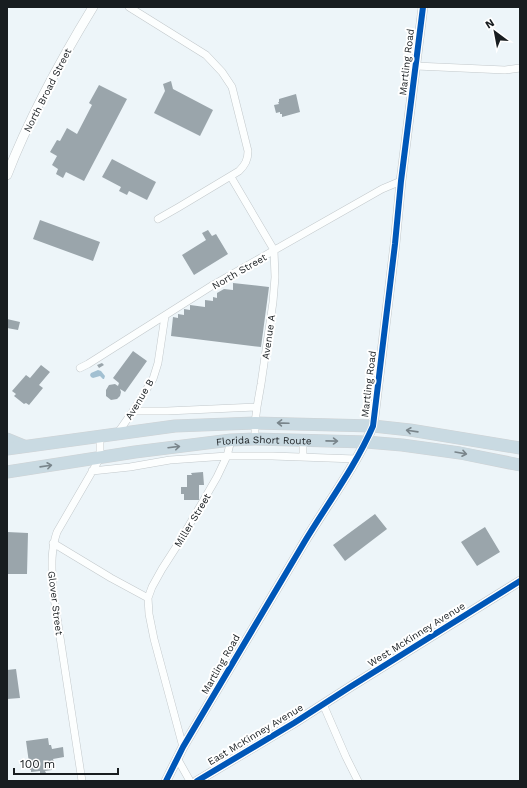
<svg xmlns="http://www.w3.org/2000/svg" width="527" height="788" viewBox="0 0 527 788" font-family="'Work Sans',sans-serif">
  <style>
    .water { fill: #a2c0d2 }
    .building { fill: #9aa5ab }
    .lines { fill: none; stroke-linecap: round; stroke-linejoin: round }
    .street-casing { stroke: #c2c8cb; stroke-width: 8 }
    .secondary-casing { stroke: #c2c8cb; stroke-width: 10 }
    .highway-casing { stroke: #cfd2d4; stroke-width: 13 }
    .street { stroke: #fcfefe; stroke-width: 7 }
    .secondary { stroke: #fcfefe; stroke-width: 9 }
    .highway { stroke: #c9dae2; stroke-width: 12 }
    .cycleway-casing { stroke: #fff; stroke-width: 8 }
    .cycleway { stroke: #0057b8; stroke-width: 6 }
    .oneway { stroke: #79858b }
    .labels { text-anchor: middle; stroke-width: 4; stroke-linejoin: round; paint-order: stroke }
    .street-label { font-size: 10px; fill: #181d20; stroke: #fff }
  </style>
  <rect width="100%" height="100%" fill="#edf5f9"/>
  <!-- water -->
  <path class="water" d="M98,370L101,371L105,376L104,379H103L100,376L93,378L91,377L90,375L91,373Z"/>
  <!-- building -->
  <path class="building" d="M171,81L173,89L213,110L200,136L154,113L165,91L163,84Z
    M99,85L127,99L84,181L66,172L63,178L56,174L58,169L52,165L57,156L50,152L57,140L60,141L67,128L77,134L92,105L89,103Z
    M296,94L300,112L282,117V114H280V112L276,113L274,105L279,104L278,102H279V99Z
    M112,159L156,182L147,200L129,191L127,195L119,191L121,187L102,177Z
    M40,220L100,242L93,261L33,239Z
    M208,230L212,236L216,234L228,254L194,275L182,255L206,240L202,233Z
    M233,283L269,287L261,347L171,336L173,317L178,318V314L184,315V309L190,310V305L205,307V300L213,301V297L217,298V293L224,289L233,290Z
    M7,319L20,322L18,330L7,328Z
    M133,351L147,361L125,392L120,389L121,392L120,396L117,399L111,400L106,396V390L109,385L115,384L118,386L119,383L113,378Z
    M102,363L104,365L99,368L97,365Z
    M41,365L50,372L39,385L43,388L29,405L26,403L24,404L14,396L16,394L12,391L26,375L30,378Z
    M203,472L204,485H199V500H184V494H181V487H187V475H192L191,473Z
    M375,514L387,529L345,561L333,545Z
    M485,527L500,552L477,566L461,542Z
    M7,532L28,533L27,574H7Z
    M16,669L20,698L7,699V670Z
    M48,738L49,745H51L52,749L63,747L64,757L53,759L54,762H51L52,770L45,771L46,773L40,774V771L31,772V770H30L26,741Z"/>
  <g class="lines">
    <defs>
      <path id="street" d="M129,7L206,55L222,72L232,87L248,151C248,160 245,165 239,171L179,207L158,219
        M416,66L505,70L520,68
        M231,177L274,250L275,277L273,302L261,384L257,407L255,423V439
        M80,368L88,364L213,285L382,189L401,181
        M133,411H167L257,407
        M117,434L133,411L153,379L158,363L165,316
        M303,440V457
        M92,471L130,467L170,460L227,456H272L356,459
        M53,543L111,578L148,598
        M323,704L346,757L358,781
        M183,747L154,639L149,614L148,598L152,587L162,569L180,541L217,477L227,456L231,440
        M177,758L190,781
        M82,781L53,591C52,570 50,552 57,532L100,458V436"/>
      <path id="secondary" d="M7,175C30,116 60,61 93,7
        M166,781L183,747C224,678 264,609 305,541C328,503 355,467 373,426L395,244L401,181L423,7
        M197,781L294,723L350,687L520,581"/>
      <g id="highway">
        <path d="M7,439L24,446"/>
        <path d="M7,449L175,426L255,423L373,426L410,430L520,448"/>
        <path id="s1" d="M7,472L135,452L231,440L255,439L366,442L402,445L460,453L520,465"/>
      </g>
    </defs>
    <!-- street casing -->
    <use href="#street" class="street-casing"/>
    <!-- secondary casing -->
    <use href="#secondary" class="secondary-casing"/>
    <!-- highway casing -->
    <use href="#highway" class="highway-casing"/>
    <!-- street -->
    <use href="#street" class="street"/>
    <!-- secondary -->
    <use href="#secondary" class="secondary"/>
    <!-- highway -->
    <use href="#highway" class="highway"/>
    <defs>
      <path id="cycleway" d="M166,781L183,747C224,678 264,609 305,541C328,503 355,467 373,426L395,244L401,181L423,7
        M197,781L294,723L350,687L520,581"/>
    </defs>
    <!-- cycleway casing -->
    <use href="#cycleway" class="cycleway-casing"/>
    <!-- cycleway -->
    <use href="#cycleway" class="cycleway"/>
  </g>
  <!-- one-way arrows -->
  <defs><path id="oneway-shaft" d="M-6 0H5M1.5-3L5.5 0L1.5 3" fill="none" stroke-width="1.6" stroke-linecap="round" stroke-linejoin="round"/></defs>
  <g class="oneway">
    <use href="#oneway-shaft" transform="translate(283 423) rotate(-178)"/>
    <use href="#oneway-shaft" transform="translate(412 431) rotate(-172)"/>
    <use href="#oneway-shaft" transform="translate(332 441) rotate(1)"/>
    <use href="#oneway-shaft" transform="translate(174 447) rotate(-7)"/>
    <use href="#oneway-shaft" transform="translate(461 453) rotate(10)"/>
    <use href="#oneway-shaft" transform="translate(46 466) rotate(-8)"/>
  </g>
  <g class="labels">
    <!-- street labels -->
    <g class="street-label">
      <text transform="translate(406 62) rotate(-83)" y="4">Martling Road</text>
      <text transform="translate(47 90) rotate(-63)" y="4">North Broad Street</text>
      <text transform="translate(239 271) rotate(-30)" y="4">North Street</text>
      <text transform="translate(268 337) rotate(-82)" y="4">Avenue A</text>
      <text transform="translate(368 384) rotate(-83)" y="4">Martling Road</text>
      <text transform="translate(139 399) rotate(-59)" y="4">Avenue B</text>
      <text dy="4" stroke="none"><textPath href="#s1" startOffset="259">Florida Short Route</textPath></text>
      <text transform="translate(192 520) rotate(-59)" y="4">Miller Street</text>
      <text transform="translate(56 603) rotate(83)" y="4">Glover Street</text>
      <text transform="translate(416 634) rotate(-32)" y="4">West McKinney Avenue</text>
      <text transform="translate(220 664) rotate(-60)" y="4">Martling Road</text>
      <text transform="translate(255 734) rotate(-31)" y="4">East McKinney Avenue</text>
    </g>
  </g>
  <!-- border -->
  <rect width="527" height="788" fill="none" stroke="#181d20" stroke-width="16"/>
  <!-- north arrow -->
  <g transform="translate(495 32) rotate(328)" stroke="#ffffff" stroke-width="3" paint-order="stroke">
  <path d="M0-3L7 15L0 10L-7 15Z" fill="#181d20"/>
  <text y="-6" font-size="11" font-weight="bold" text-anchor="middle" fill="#181d20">N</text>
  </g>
  <!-- scale -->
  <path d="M14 768v6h104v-6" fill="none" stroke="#181d20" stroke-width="2"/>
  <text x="20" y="768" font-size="12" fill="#181d20" stroke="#ffffff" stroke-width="3" paint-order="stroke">100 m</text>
</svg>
